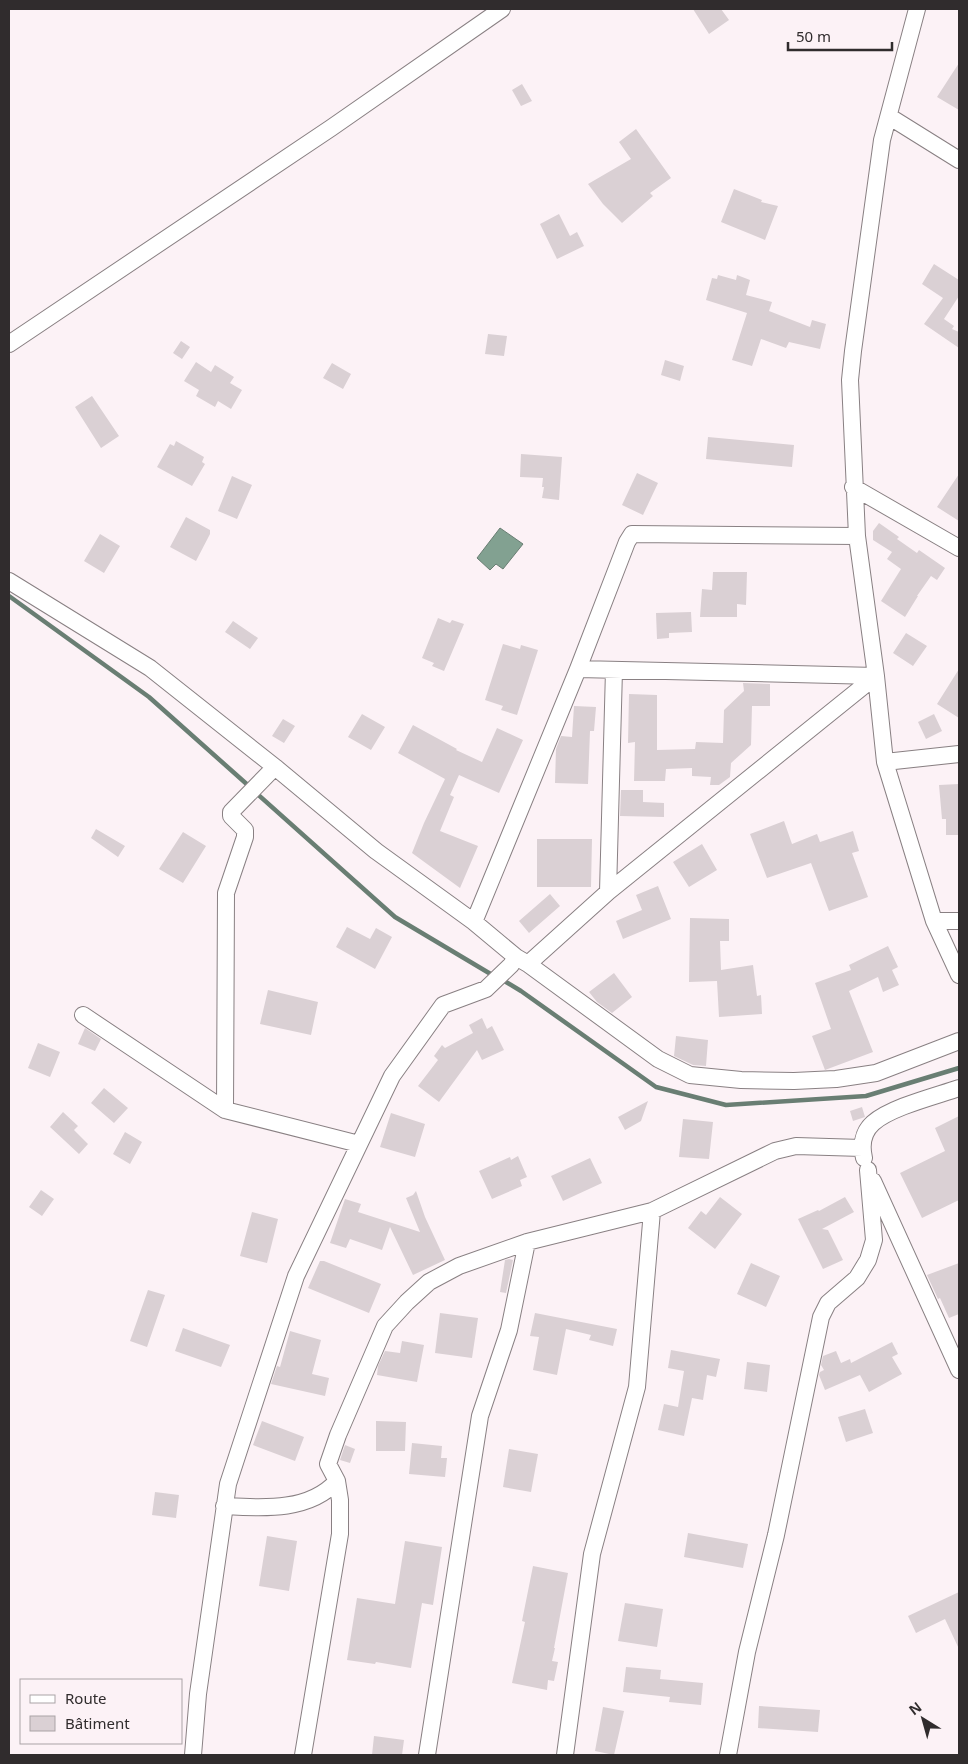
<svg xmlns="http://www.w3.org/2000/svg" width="968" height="1764" viewBox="0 0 968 1764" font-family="'Noto Sans',sans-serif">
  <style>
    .water { fill: #82a191; stroke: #697e73 }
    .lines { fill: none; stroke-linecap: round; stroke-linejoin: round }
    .stream { stroke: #697e73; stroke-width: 4.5 }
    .building { fill: #dad0d4 }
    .street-casing { stroke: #898083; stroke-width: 18 }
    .street { stroke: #fff; stroke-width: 16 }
  </style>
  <rect width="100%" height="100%" fill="#fcf2f6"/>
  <!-- water -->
  <path class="water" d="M500,528L523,544L503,569L496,564L490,570L477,558Z"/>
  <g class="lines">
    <!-- stream -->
    <path class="stream" d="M9,596L149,697L250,787
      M255,792L395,917L494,976
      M501,979L521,991L656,1087L726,1105L866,1096L959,1068"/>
  </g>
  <!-- building -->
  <path class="building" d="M693,9H721L729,20L709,34Z
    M959,63V110L937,97Z
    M522,84L532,101L521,106L512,90Z
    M636,129L671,178L650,193L653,196L622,223L603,204L588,184L631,159L619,142Z
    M734,189L762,200L761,202L778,206L765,240L721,222Z
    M559,214L570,236L577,232L584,246L557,259L540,224Z
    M934,264L959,280V296L944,319L954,326L952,329L959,332V348L924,324L943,298L922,284Z
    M718,275L736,280L737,275L750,280L746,295L772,302L769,311L810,327L812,320L826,324L820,349L789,342L786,348L761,339L752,366L732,360L747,313L706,300L712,278L717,279Z
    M488,334L507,336L504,356L485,354Z
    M181,341L190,347L182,359L173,353Z
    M665,360L684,366L680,381L661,375Z
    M196,362L211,372L215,365L234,377L230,383L242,390L231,409L218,401L215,407L196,396L199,390L184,381Z
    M332,363L351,374L343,389L323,378Z
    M92,396L119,436L101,448L75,407Z
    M708,437L794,445L792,467L706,459Z
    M176,441L204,457L202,462L205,464L192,486L157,467L170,444L174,446Z
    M521,454L562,457L559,500L542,498L544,487H542L543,478L520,477Z
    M637,473L658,483L643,515L622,505Z
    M959,474V521L937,507Z
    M232,476L252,485L237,519L218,511Z
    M186,517L210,530V534L196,561L170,547Z
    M879,523L899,537L897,539L917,553L919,550L945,568L937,580L931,576L917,596H918L905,617L881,601L901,569L887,559L892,552L873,540V531Z
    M100,534L120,546L104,573L84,561Z
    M713,572H747L746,605L737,604V617H700L702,589L712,590Z
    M691,612L692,632L669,633V638L657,639L656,613Z
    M438,618L450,623L452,620L464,624L444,671L432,666L434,663L422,658Z
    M233,621L258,638L250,649L225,632Z
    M906,633L927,646L913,666L893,653Z
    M503,644L520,649L521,645L538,650L517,715L501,710L503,706L485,700Z
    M959,669V718L937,704Z
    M743,683L770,684V706H752L751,745L731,763L730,777L719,785H710L711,777L692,776V768L666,769L665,781H634L635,742L628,743L629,694L657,695V750L695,749L696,742L723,743L724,710L744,691Z
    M574,706L596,707L594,731H590L588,784L555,783L556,749L561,736L572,737Z
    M362,714L385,727L371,750L348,737Z
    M934,714L942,731L926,739L918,722Z
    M283,719L295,726L284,743L272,736Z
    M413,725L457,749L456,750L482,762L497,728L523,740L499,793L459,775L450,795L454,797L440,831L478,846L460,888L412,853L424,823L445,779L398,753Z
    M959,784V835H946V819H942L939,785Z
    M621,790H643V802L664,803V817L620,816Z
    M784,821L792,844L817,834L820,842L853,831L859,851L852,853L868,897L829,911L811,863L767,878L750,834Z
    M96,829L125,846L118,857L91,838Z
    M183,832L206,846L183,883L159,869Z
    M537,839H592L591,887H537Z
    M702,844L717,870L689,887L673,862Z
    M658,886L671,919L623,939L616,921L642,910L636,895Z
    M550,894L560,906L529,933L519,921Z
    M690,918L729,919V941H720L721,970L753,965L757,996L761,995L762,1014L719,1017L717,981L689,982Z
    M347,927L370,939L376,928L392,937L375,969L336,947Z
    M888,946L898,967L892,970L899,985L883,992L878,977L849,991L873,1052L825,1070L812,1036L831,1029L815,983L851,970L849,965Z
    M614,973L632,997L612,1013L597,1002L589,992Z
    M268,990L318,1002L311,1035L260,1024Z
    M482,1018L487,1029L492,1026L504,1050L482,1060L477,1050L439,1102L418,1086L438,1060L434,1056L442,1045L445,1048L473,1033L469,1025Z
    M85,1028L101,1039L95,1051L78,1044Z
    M676,1036L708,1040L706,1066L693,1065L674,1056Z
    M38,1043L60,1052L50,1077L28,1068Z
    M104,1088L128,1108L114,1123L91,1103Z
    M648,1101L641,1121L625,1130L618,1117Z
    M862,1107L865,1117L853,1121L850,1111Z
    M63,1112L78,1126L74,1130L88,1144L79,1154L50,1127Z
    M391,1113L425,1124L415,1157L380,1147Z
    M959,1116V1200L922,1218L900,1173L945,1151L935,1128Z
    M683,1119L713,1122L709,1159L679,1157Z
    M125,1132L142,1142L130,1164L113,1154Z
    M518,1156L527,1177L520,1180L522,1186L492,1199L479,1171L510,1157L511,1160Z
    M590,1158L602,1183L563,1201L551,1176Z
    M41,1190L54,1199L42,1216L29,1207Z
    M416,1191L425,1217L445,1260L413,1275L390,1227L382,1250L350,1239L346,1248L330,1243L345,1199L361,1204L358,1212L420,1232L406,1198L413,1195Z
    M720,1197L742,1214L715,1249L688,1228L701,1211L706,1215Z
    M845,1197L854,1212L822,1229L828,1230L843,1260L823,1269L798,1219L818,1210L819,1211Z
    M252,1212L278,1219L267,1263L240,1256Z
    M509,1259L513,1260L506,1293L500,1292L505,1260Z
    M320,1261H324L381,1284L369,1313L308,1288Z
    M751,1263L780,1276L766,1307L737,1294Z
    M959,1263V1314L949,1318L940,1298L938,1299L927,1275Z
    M148,1290L165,1295L147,1347L130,1341Z
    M440,1313L478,1318L472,1358L435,1353Z
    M535,1313L617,1329L613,1346L589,1340L591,1335L566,1329L557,1375L533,1370L539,1337L530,1336Z
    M183,1328L230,1345L221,1367L175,1351Z
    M290,1331L321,1340L312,1374L329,1378L325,1396L271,1384L277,1366L280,1367Z
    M402,1341L424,1345L417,1382L377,1375L378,1366L385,1351L400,1353Z
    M892,1342L898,1354L892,1357L902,1374L869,1392L860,1375L825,1390L819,1375L820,1372L824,1370L821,1365L823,1356L836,1351L841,1363L850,1359L851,1363Z
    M671,1350L720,1359L716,1377L707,1375L703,1400L692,1398L684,1436L658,1430L664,1404L678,1407L684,1371L668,1368Z
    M747,1362L770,1365L767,1392L744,1389Z
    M865,1409L873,1433L846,1442L838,1417Z
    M262,1421L304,1437L295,1461L253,1445Z
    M376,1421L406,1422L405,1451H376Z
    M412,1443L442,1446L441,1458H447L445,1477L409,1474Z
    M345,1445L355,1449L350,1463L340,1460Z
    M509,1449L538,1454L531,1492L503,1487Z
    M155,1492L179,1495L176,1518L152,1515Z
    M688,1533L748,1544L743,1568L684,1557Z
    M267,1536L297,1541L289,1591L259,1586Z
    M405,1541L442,1547L433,1605L422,1603L411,1668L376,1662L375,1664L347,1660L357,1598L395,1604Z
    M533,1566L568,1573L554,1648H555L552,1661L558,1662L554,1681L548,1680L547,1690L512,1683L525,1622L522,1621Z
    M959,1592V1649L945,1619L916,1633L908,1616Z
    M625,1603L663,1609L657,1647L618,1641Z
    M626,1667L661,1670L660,1679L703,1683L701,1705L669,1702L670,1697L623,1692Z
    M759,1706L820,1710L818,1732L758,1728Z
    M603,1707L624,1711L614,1755L595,1751Z
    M374,1736L404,1740L402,1755H372Z"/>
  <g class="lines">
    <defs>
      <path id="street" d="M917,9L882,140L853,351L850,380L857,536L876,676L885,762L934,921L959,975
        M890,117L959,160
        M9,344L331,128L502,9
        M853,487L959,548
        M9,581L150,668L275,767L376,851L474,922L516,957L528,964L658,1059L690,1075L741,1080L794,1081L836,1079L876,1073L959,1041
        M578,669L876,676
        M885,762L959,754
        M275,767L231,812V816L245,830V837L226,893L225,1110L359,1144
        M608,892L614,670
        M934,921H959
        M474,922L578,669L627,542L632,534L857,536
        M528,964L608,892L876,676
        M83,1015L225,1110
        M864,1158C861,1145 863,1132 873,1123C891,1107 936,1096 959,1088
        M873,1181L959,1370
        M224,1506C262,1508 309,1512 337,1481L328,1464L338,1435L385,1326L407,1302L429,1282L459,1266L527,1242L652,1211L775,1151L796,1146L862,1148
        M193,1755L198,1694L228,1484L296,1276L392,1076L443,1005L486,989L511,965L516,957
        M303,1755L340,1534V1500L337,1481
        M427,1755L480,1416L509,1330L527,1242
        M565,1755L592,1554L637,1387L652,1211
        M728,1755L747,1652L776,1535L821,1317L828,1303L857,1278L868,1260L874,1240L868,1170"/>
    </defs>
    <!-- street casing -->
    <use href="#street" class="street-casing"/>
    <!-- street -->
    <use href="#street" class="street"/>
  </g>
  <!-- border -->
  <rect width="968" height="1764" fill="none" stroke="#302c2d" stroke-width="20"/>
  <!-- legend -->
  <rect x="20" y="1679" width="162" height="65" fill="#fcf2f6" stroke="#aaa3a6"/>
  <rect x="30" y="1695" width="25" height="8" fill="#ffffff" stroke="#aaa3a6"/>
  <text x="65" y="1704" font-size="15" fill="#302c2d">Route</text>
  <rect x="30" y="1716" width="25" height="15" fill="#dad0d4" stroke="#aaa3a6"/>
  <text x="65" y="1729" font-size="15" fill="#302c2d">Bâtiment</text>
  <!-- north arrow -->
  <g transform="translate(923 1719) rotate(323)" stroke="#fcf2f6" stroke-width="4" paint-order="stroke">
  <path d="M0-4L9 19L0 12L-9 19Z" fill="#302c2d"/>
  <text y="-8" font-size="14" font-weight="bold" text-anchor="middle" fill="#302c2d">N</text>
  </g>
  <!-- scale -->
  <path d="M788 42v8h104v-8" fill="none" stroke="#302c2d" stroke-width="2.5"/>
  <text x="796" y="42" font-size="15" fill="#302c2d" stroke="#fcf2f6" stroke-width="4" paint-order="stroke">50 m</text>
</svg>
